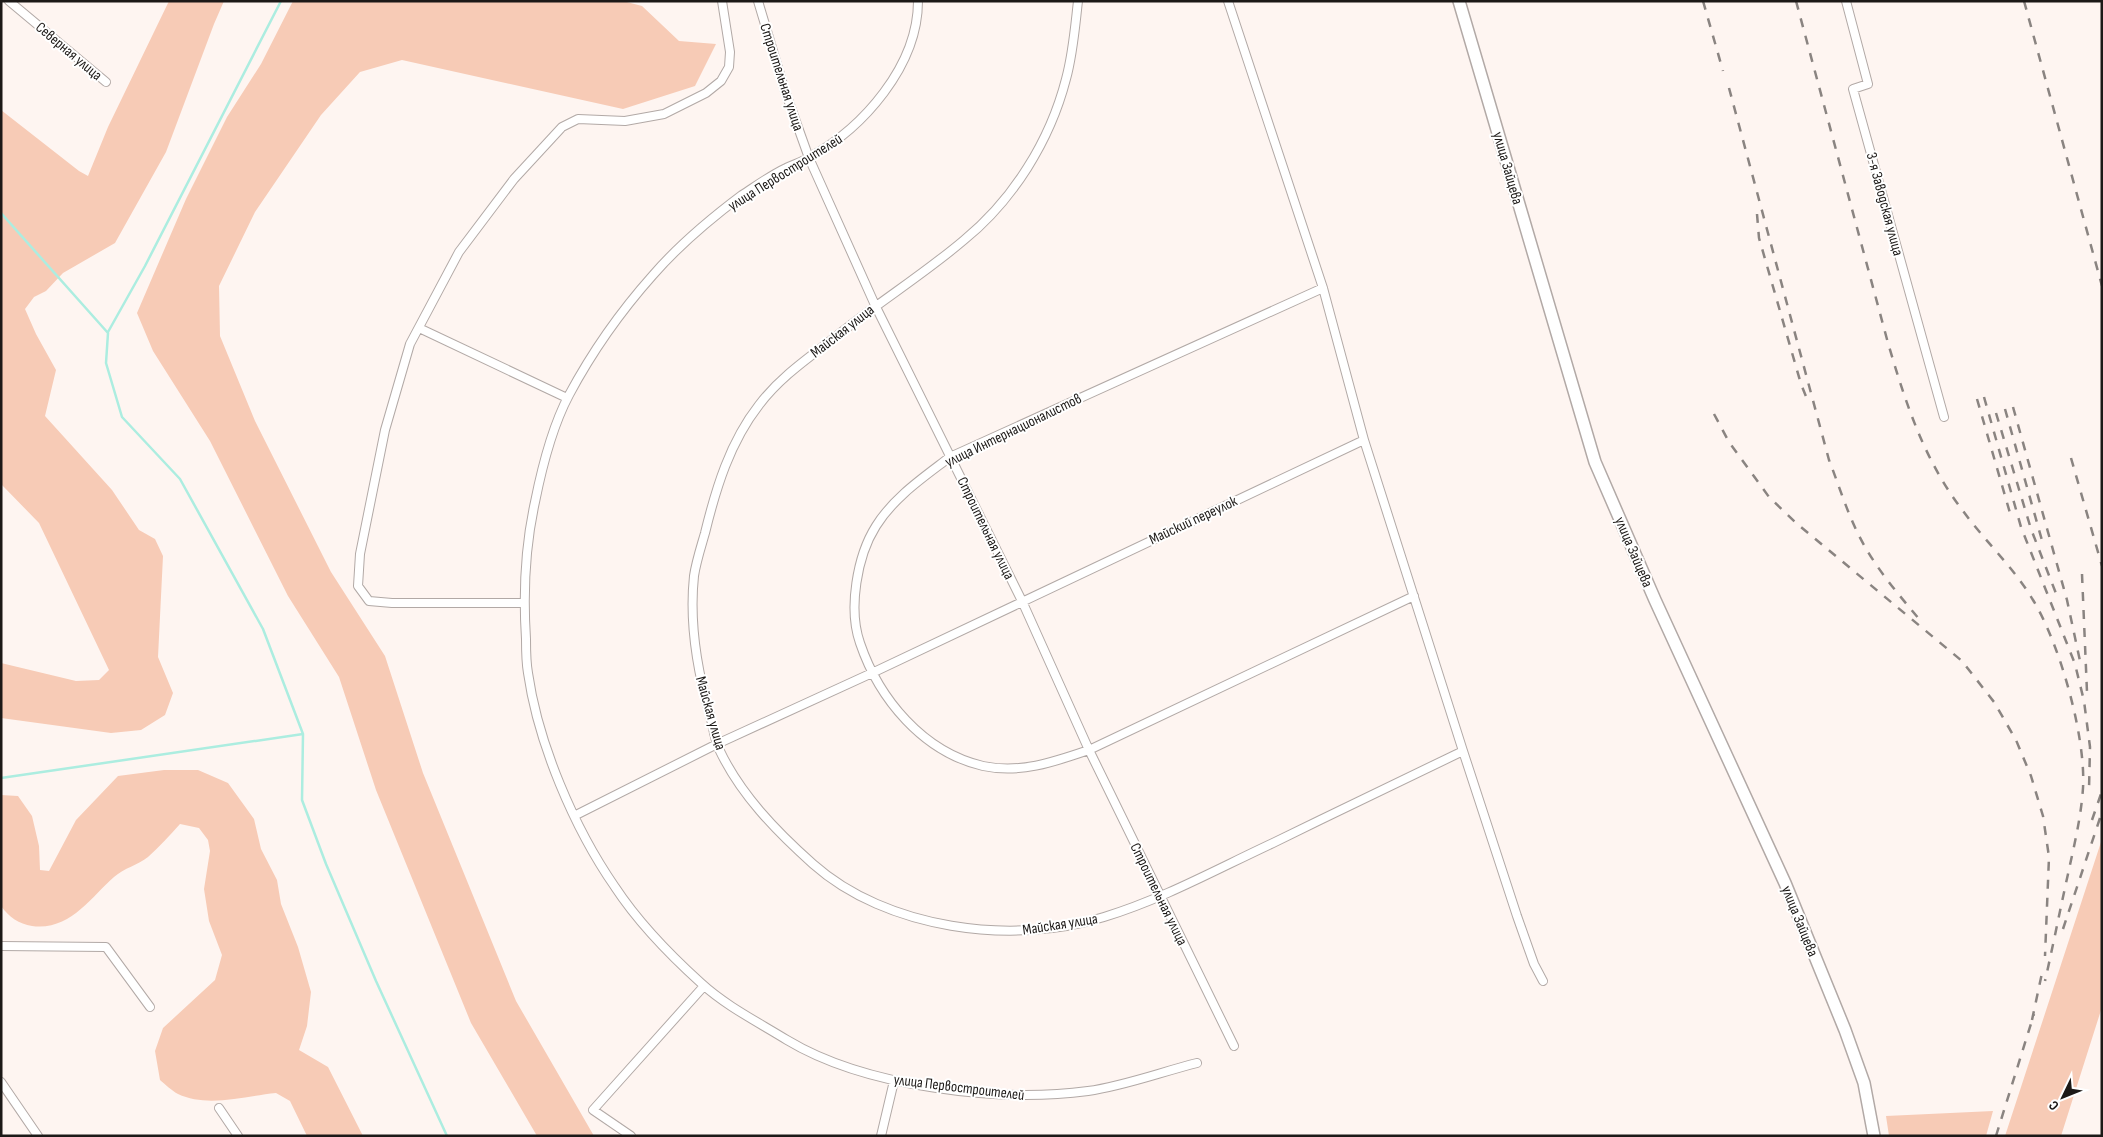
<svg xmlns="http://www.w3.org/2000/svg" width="2103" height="1137" viewBox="0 0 2103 1137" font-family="'Sofia Sans Condensed',sans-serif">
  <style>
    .green { fill: #f7cbb6 }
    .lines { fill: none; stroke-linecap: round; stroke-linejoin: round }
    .stream { stroke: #acede0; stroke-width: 2.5 }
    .street-casing { stroke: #b2a9a6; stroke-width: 10 }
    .secondary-casing { stroke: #b2a9a6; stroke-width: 14 }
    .street { stroke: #fff; stroke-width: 8 }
    .secondary { stroke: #fff; stroke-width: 11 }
    .rail { stroke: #8a8481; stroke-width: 2.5; stroke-dasharray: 9 9; stroke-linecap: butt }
    .labels { text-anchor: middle; stroke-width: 4; stroke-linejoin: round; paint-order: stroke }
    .street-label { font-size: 15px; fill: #1c1917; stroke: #fff }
  </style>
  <rect width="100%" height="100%" fill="#fef5f1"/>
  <!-- green -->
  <path class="green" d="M169,1H224L214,24L166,152L115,243L63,273L46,291L34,297L25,309L36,334L56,370L45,416L112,490L139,530L155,539L163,556L158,657L173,693L165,715L141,730L111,733L1,718V663L76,681L99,680L109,670L39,523L1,484V110L79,171L88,176L108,127Z
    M293,1H623L642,6L679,41L716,44L695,86L623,109L402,60L360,72L321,115L255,212L219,286L220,336L255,421L331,572L385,656L423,773L516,1001L594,1136H537L471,1023L376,790L339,677L288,596L210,441L153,351L137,313L186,199L227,117L261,64Z
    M164,770H198L228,783L254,819L261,849L277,880L281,904L298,947L311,992L307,1026L299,1050L328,1067L363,1136H307L290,1101L276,1093C246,1096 207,1108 178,1094C172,1091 165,1084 160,1080L155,1051L163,1028L215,980L222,955L209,921L204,889L210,851L208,840L199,828L180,824C170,835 159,847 148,857C138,865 124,868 114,877C90,898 70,931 32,926C19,924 9,917 1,906V795L18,796L32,816L39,846L40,870L49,871L76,820L118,776Z
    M2102,839V1007L2061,1136H2005Z
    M1993,1111L1986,1136H1889L1886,1116Z"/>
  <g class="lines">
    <!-- stream -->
    <path class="stream" d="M1,213L108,333L106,363L122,417L180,479L263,629L303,734L302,800L326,864L376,981L447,1136
      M108,332L145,266L281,1
      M1,778L303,734"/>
    <defs>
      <path id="street" d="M9,1L106,82
        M758,1L785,91L809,158L875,305L1022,601L1089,750L1234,1046
        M918,1C918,66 863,128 810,157C802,162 794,164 786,168C771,175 756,186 742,195C710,219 679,245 653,275C620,312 592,352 569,395C552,427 542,467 535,502C525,547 523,592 526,639C526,650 526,662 528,673C538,743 574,828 615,887C638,922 670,955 701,983C726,1006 758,1022 787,1040C865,1087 999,1103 1088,1091C1124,1086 1161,1072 1197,1063
        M1078,1C1075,27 1073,54 1066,79C1050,141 1013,200 964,240C924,274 879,302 838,335C810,357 781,376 759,405C730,442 716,488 705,533C701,547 696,562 694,576C689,623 697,670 710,715C713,726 714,738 719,749C740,794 776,831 813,864C886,929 1012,946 1104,917C1163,899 1217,869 1273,843C1336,812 1399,782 1463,751
        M1228,1L1323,288L1364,440L1463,751L1517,916L1534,964L1543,981
        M1846,1L1868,84L1853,89L1944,417
        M1323,288L950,457C924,477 894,497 876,526C857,556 848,609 860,643C879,699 923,752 983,766C1020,774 1054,762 1089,750L1414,596
        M419,328L567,398
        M524,603H392L369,601L358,586L360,554L385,430L410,344L459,252L514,179L562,127L578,119L625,121L664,114L706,93L721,81L729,67L730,52L722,1
        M574,816L717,744L872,673L1364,440
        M1,946L106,947L150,1007
        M1,1082L38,1136
        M219,1108L238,1136
        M631,1136L593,1110L704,986
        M881,1136L894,1081"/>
      <path id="secondary" d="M1459,1L1595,462L1655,600L1785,883L1845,1030L1864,1083L1874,1136"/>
    </defs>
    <!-- street casing -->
    <use href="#street" class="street-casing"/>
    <!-- secondary casing -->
    <use href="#secondary" class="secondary-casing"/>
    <!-- street -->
    <use href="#street" class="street"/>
    <!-- secondary -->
    <use href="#secondary" class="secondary"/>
    <!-- rail -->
    <path class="rail" d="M1703,1L1723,71
      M1796,1L1888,343C1906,404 1924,460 1963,511C1985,541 2014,568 2033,600C2060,644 2086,737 2083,788C2081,818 2074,846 2068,874C2060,910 2053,946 2045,981
      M2024,1L2102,286
      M1729,88L1829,460C1840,488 1849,519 1864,545C1879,572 1900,596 1919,619
      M1757,214L1759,238L1801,384L1807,399
      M1984,397L2021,527L2075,664L2084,701L2090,747L2089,790
      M1977,399L2010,513
      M2013,407L2067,600L2080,661
      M2005,409L2043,544
      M1996,413L2031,529L2057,596
      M1714,414L1729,442L1769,497L1796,523L1962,661L1994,702L2016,740L2031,776L2043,816L2049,857L2045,956
      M2071,458L2102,566
      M2082,574L2087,692
      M2092,820L2102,791
      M2063,929L2102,812
      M2032,1020L2042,973
      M1996,1136L2034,1014"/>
  </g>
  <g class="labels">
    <!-- street labels -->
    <g class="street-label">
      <text transform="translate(69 51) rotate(40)" y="5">Северная улица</text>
      <text transform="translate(782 77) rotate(72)" y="5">Строительная улица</text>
      <text transform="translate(1508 168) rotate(74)" y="5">улица Зайцева</text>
      <text transform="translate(785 172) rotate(-32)" y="5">улица Первостроителей</text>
      <text transform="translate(1885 204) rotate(75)" y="5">3-я Заводская улица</text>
      <text transform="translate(842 331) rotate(-38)" y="5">Майская улица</text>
      <text transform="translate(1013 430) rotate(-26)" y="5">улица Интернационалистов</text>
      <text transform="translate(1193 520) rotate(-25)" y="5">Майский переулок</text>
      <text transform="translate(986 528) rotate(64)" y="5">Строительная улица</text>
      <text transform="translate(1634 552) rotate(67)" y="5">улица Зайцева</text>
      <text transform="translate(711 713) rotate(74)" y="5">Майская улица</text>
      <text transform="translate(1159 894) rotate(64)" y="5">Строительная улица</text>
      <text transform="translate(1800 921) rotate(68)" y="5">улица Зайцева</text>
      <text transform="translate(1060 924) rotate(-9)" y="5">Майская улица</text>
      <text transform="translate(959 1087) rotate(7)" y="5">улица Первостроителей</text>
    </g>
  </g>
  <!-- border -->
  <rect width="2103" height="1137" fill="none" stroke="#1c1917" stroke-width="5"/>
  <!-- north arrow -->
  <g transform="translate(2063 1097) rotate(227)" stroke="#ffffff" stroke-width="4" paint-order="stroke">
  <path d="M0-4L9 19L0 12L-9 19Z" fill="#1c1917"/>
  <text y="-8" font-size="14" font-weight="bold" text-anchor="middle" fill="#1c1917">С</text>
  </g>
</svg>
